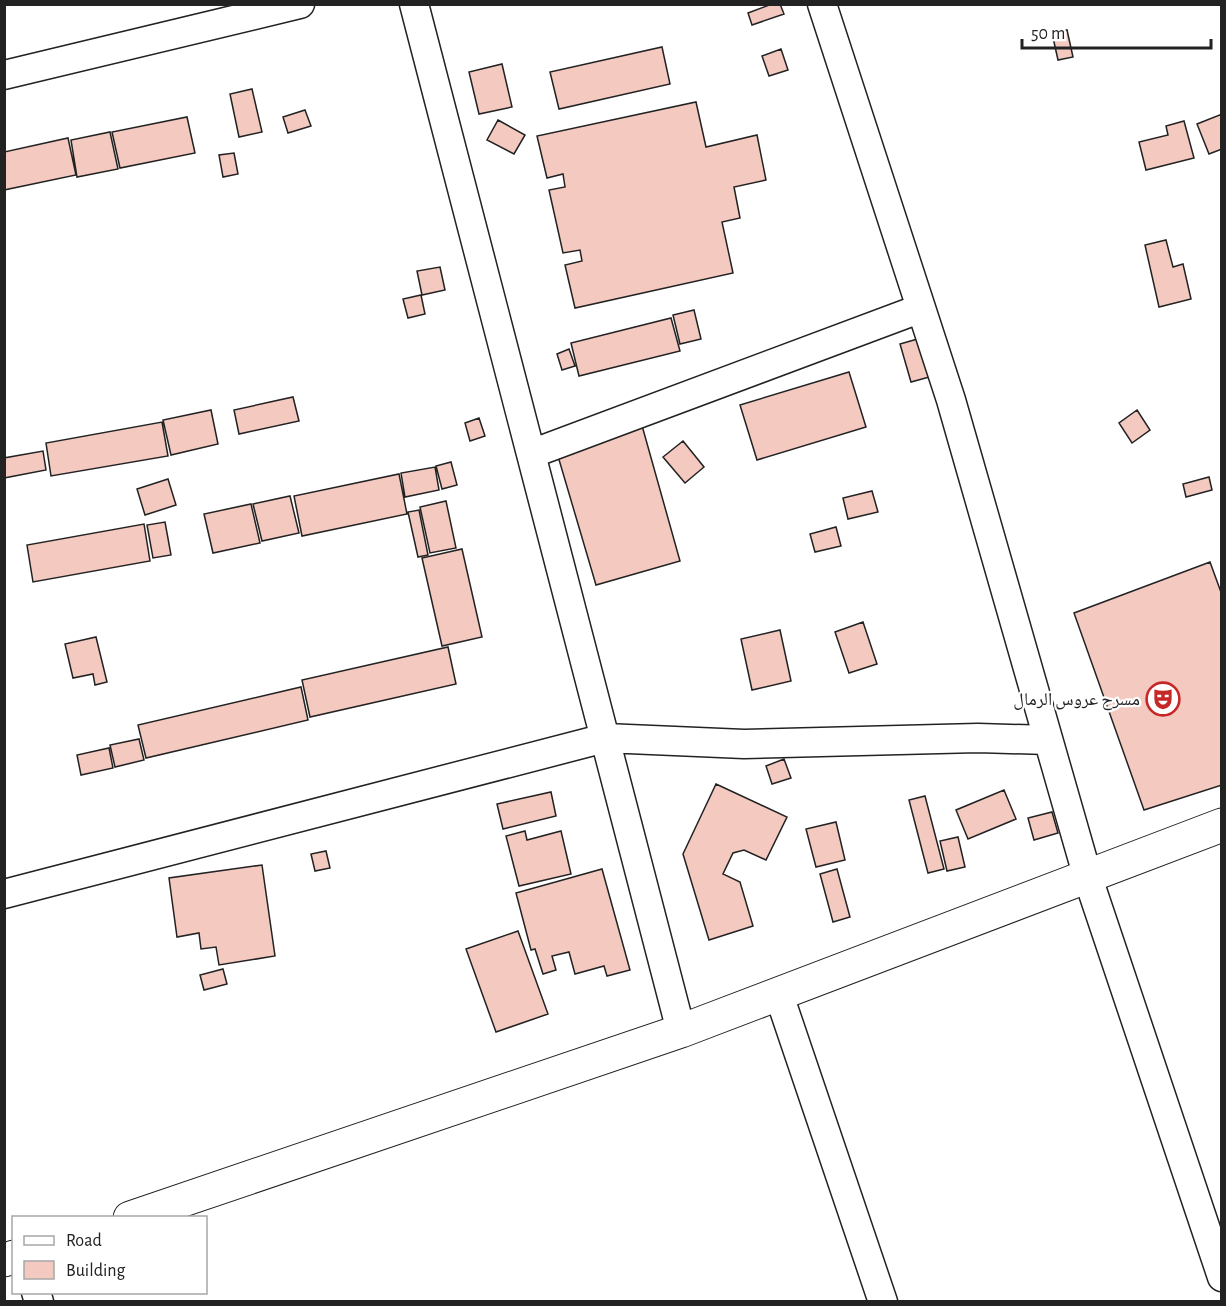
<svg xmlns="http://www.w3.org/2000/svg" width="1226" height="1306" viewBox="0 0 1226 1306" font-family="'Alegreya Sans','Noto Naskh Arabic',sans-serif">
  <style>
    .building { fill: #f3c9c0; stroke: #222; stroke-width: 1.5 }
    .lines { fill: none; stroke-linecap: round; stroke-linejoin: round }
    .minor-casing { stroke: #222; stroke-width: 31 }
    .major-casing { stroke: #222; stroke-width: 35 }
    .minor { stroke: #fff; stroke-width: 28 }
    .major { stroke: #fff; stroke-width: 33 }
    .labels { text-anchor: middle; stroke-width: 4.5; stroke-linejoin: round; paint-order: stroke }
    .poi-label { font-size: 18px; fill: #222; stroke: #fff; text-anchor: end }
  </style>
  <rect width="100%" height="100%" fill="#fff"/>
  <!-- building -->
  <path class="building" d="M772,4H780L784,14L752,25L748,13Z
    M1067,30L1073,57L1058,60L1052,33Z
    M662,47L670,84L559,109L550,72Z
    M781,49L788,70L769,76L762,56Z
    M502,64L512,107L479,114L469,72Z
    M252,89L262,132L239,137L230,94Z
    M696,102L706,147L757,135L766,180L734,187L740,218L722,222L733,273L575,308L565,265L582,261L580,250L563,253L549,190L565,187L563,174L547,178L537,136Z
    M305,110L311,126L288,133L283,117Z
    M1222,114V149L1209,154L1197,124Z
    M187,117L195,153L120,168L112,132Z
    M498,120L525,135L514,154L487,140Z
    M1184,121L1194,158L1146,170L1139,142L1168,135L1166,126Z
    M110,132L118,169L77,177L71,140Z
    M68,138L76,175L4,190V152Z
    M234,153L238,174L223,177L219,155Z
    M1166,240L1173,267L1183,264L1191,299L1159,307L1145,245Z
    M440,267L445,290L422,295L417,271Z
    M421,295L425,314L408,318L403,299Z
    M694,310L701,339L680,344L673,315Z
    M671,318L680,351L579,376L571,343Z
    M921,338L933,376L911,382L900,344Z
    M569,349L575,366L562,370L557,354Z
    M849,372L866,427L757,460L740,405Z
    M293,397L299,421L239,434L234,410Z
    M211,410L218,444L171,455L163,420Z
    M1137,410L1150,430L1132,443L1119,423Z
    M479,418L485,436L470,441L465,423Z
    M162,422L168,456L51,476L46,443Z
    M641,422L680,561L596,585L555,446Z
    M683,441L704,467L685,483L663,457Z
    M43,451L46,470L4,478V458Z
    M451,462L457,485L442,489L436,466Z
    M435,467L439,490L405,497L401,473Z
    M399,474L407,514L302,536L294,496Z
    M1209,477L1212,490L1186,497L1183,484Z
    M168,479L176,505L145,515L137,489Z
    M872,491L878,512L848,519L843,498Z
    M290,496L299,533L262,541L253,504Z
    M446,501L456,548L430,553L420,507Z
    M251,504L260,543L213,553L204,514Z
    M419,510L428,555L418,557L408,512Z
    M165,522L171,555L153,558L147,525Z
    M144,524L150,561L33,582L27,545Z
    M836,527L841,546L815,552L810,534Z
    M462,549L482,637L442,646L422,558Z
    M1210,562L1222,595V785L1144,810L1074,613Z
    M863,622L877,664L849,673L835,632Z
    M780,630L791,681L752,690L741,639Z
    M96,637L107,682L95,685L93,674L73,678L65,644Z
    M448,647L456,684L310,717L302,680Z
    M301,687L308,720L146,758L138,725Z
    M139,739L144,760L115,767L110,745Z
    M109,748L113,768L81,775L77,755Z
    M784,759L791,778L772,784L766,766Z
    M716,784L787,817L766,860L744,850L733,853L723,874L740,882L753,926L709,940L683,854Z
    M1004,790L1016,819L968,839L956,810Z
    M551,792L556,816L503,829L497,804Z
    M925,796L944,869L928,873L909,800Z
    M1052,812L1058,833L1034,840L1028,818Z
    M836,822L845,860L816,867L806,829Z
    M525,831L527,840L561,831L571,874L519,886L506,836Z
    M958,837L965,867L947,871L940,841Z
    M326,851L330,868L315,871L311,854Z
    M262,865L275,956L219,965L216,947L201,949L199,933L177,937L169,878Z
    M602,869L630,970L607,976L604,966L575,974L569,952L552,956L556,970L543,974L535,949L531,950L516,893Z
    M837,869L850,917L833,922L820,874Z
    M518,931L548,1014L496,1032L466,949Z
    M223,969L227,984L204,990L200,975Z"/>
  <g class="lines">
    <defs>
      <path id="minor" d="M414,4L681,1031
        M822,4L951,400L1088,878L1222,1277
        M4,75L300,4
        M531,454L919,309
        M4,894L605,738L744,744L978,738L1048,740
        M779,995L883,1302
        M36,1292L39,1302"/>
      <path id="major" d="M130,1218L681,1031L1222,825
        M4,1260L14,1257"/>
    </defs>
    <!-- minor casing -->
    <use href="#minor" class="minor-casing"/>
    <!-- major casing -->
    <use href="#major" class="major-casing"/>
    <!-- minor -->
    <use href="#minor" class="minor"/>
    <!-- major -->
    <use href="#major" class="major"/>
  </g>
  <!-- icons -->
  <defs>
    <symbol id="theatre-ring" viewBox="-11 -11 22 22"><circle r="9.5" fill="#fff" stroke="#c62828" stroke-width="1.5"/><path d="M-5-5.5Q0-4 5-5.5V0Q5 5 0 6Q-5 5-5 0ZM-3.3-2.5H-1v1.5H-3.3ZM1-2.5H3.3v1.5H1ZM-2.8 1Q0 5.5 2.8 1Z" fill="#c62828"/></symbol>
  </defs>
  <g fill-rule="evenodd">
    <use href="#theatre-ring" x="1144" y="680" width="38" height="38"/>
  </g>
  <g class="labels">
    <!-- poi labels -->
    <g class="poi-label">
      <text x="1140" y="705">مسرح عروس الرمال</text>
    </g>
  </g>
  <!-- border -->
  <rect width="1226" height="1306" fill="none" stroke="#222222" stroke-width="12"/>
  <!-- legend -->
  <rect x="12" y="1216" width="195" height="78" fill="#ffffff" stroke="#a7a7a7" stroke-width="1.5"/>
  <rect x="24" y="1236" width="30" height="9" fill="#ffffff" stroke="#a7a7a7" stroke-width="1.5"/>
  <text x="66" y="1246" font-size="18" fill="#222222">Road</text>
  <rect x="24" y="1261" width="30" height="18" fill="#f3c9c0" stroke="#a7a7a7" stroke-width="1.5"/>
  <text x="66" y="1276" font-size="18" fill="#222222">Building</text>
  <!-- scale -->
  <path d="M1022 39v9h189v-9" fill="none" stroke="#222222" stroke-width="3"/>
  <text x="1031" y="39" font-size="18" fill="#222222" stroke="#ffffff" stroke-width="4.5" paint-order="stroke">50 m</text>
</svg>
